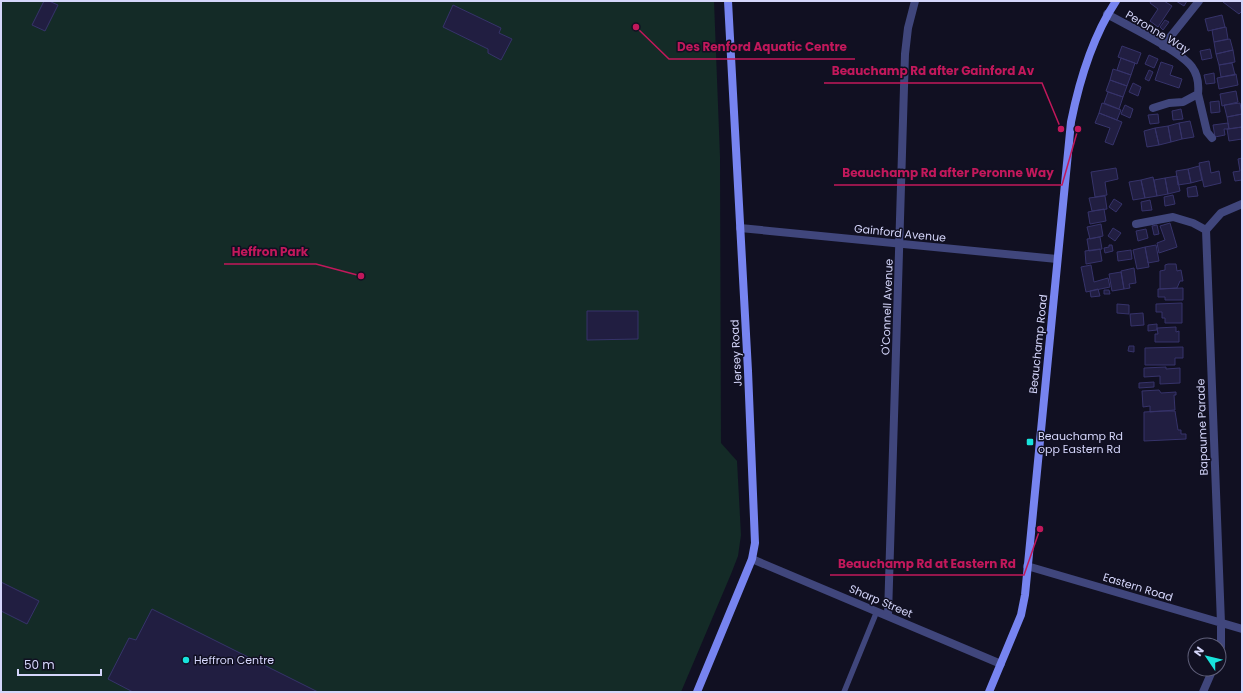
<svg xmlns="http://www.w3.org/2000/svg" width="1243" height="693" viewBox="0 0 1243 693" font-family="Poppins,sans-serif">
  <style>
    .green { fill: #142b27 }
    .building { fill: #211e41; stroke: #36336a }
    .lines { fill: none; stroke-linecap: round; stroke-linejoin: round }
    .lane { stroke: #40467c; stroke-width: 5.5 }
    .street { stroke: #40467c; stroke-width: 8 }
    .secondary { stroke: #7784f0; stroke-width: 8 }
    .poi-dot { fill: #18e3dc; stroke: #111022; stroke-width: 1.5 }
    .labels { text-anchor: middle; stroke-width: 3; stroke-linejoin: round; paint-order: stroke }
    .street-label { font-size: 11px; fill: #d5d6fb; stroke: #111022 }
    .poi-label { font-size: 11px; fill: #d5d6fb; stroke: #111022; text-anchor: start }
    .leader { fill: none; stroke: #c2185b; stroke-width: 1.5 }
    .callout-dot { fill: #c2185b; stroke: #111022; stroke-width: 1.5 }
    .callout-label { font-size: 12px; text-anchor: middle; font-weight: bold; fill: #c2185b; stroke: #111022; stroke-width: 3; stroke-linejoin: round; paint-order: stroke }
  </style>
  <rect width="100%" height="100%" fill="#111022"/>
  <!-- green -->
  <path class="green" d="M1,1H714L720,157L721,443L737,461L741,535L738,556L731,574L681,692H1Z"/>
  <!-- building -->
  <path class="building" d="M44,1H49L58,5L45,31L32,25Z
    M1151,1H1164L1172,6L1158,27L1150,21L1158,9L1150,3Z
    M1176,1H1187L1184,6Z
    M1224,1H1242V11L1239,14L1223,2Z
    M453,5L501,28L499,33L512,39L501,60L488,53V49L443,27Z
    M1222,15L1225,27L1208,31L1205,19Z
    M1165,20L1169,22L1163,30L1160,27Z
    M1226,27L1228,39L1214,42L1212,30Z
    M1230,39L1233,50L1216,54L1214,42Z
    M1122,46L1141,53L1137,64L1118,57Z
    M1210,49L1212,58L1202,60L1200,51Z
    M1233,50L1235,62L1219,65L1216,54Z
    M1149,55L1158,59L1154,68L1145,64Z
    M1121,58L1135,63L1131,75L1117,70Z
    M1161,62L1173,66L1170,75L1182,79L1179,88L1155,80Z
    M1232,63L1235,75L1221,77L1219,65Z
    M1113,69L1131,75L1127,86L1110,80Z
    M1149,70L1153,72L1149,81L1145,79Z
    M1214,73L1215,83L1206,84L1204,75Z
    M1236,74L1238,85L1219,89L1217,78Z
    M1110,80L1127,86L1123,97L1106,91Z
    M1133,83L1141,87L1138,96L1129,92Z
    M1236,91L1238,102L1222,106L1220,94Z
    M1108,92L1123,97L1119,109L1104,103Z
    M1219,101L1220,112L1211,113L1210,102Z
    M1102,103L1121,110L1117,120L1099,113Z
    M1240,103L1242,114L1227,117L1224,105Z
    M1125,105L1133,109L1130,118L1121,114Z
    M1181,109L1183,119L1173,120L1172,111Z
    M1099,113L1122,122L1113,145L1105,142L1110,128L1095,123Z
    M1158,114L1159,123L1150,124L1148,115Z
    M1242,114V127L1229,129L1227,117Z
    M1190,121L1194,137L1182,139L1179,123Z
    M1179,123L1182,139L1171,142L1168,126Z
    M1228,123L1229,129H1224L1225,135L1215,137L1213,125Z
    M1168,126L1171,142L1159,145L1155,128Z
    M1242,127V139L1229,141L1227,129Z
    M1155,128L1159,145L1147,147L1144,131Z
    M1242,158V180L1235,181L1233,172L1240,171L1238,159Z
    M1209,161L1211,173L1219,171L1221,183L1204,187L1199,163Z
    M1199,166L1202,180L1191,183L1188,169Z
    M1116,168L1118,179L1105,182L1107,195L1095,197L1091,172Z
    M1188,169L1191,183L1178,185L1176,171Z
    M1177,176L1180,191L1168,194L1165,178Z
    M1153,177L1157,196L1145,198L1141,180Z
    M1165,178L1168,194L1157,196L1154,180Z
    M1141,180L1145,198L1133,200L1129,182Z
    M1196,186L1198,196L1188,197L1187,188Z
    M1173,195L1175,204L1165,206L1164,197Z
    M1105,196L1107,209L1092,211L1089,198Z
    M1114,199L1122,204L1116,212L1109,207Z
    M1150,200L1152,210L1142,211L1141,202Z
    M1104,209L1106,221L1090,224L1088,212Z
    M1170,223L1177,247L1159,253L1157,243L1165,240L1160,226Z
    M1101,224L1103,236L1090,239L1087,227Z
    M1157,225L1159,234L1154,235L1152,226Z
    M1113,228L1121,233L1115,241L1108,236Z
    M1146,229L1148,238L1138,241L1136,231Z
    M1100,237L1102,249L1089,251L1087,239Z
    M1109,245H1112L1113,251L1105,253L1104,248L1109,247Z
    M1156,245L1159,261L1148,263L1145,247Z
    M1145,247L1149,267L1137,269L1133,250Z
    M1100,249L1102,261L1086,264L1085,251Z
    M1131,250L1132,259L1118,261L1117,252Z
    M1168,264H1176L1177,271L1181,270L1183,281H1180L1177,288L1160,289V271L1165,270V265Z
    M1091,265L1094,282L1108,278L1110,287L1086,292L1081,267Z
    M1134,268L1136,283L1129,284L1130,288L1124,289L1121,271Z
    M1121,272L1124,289L1112,291L1109,274Z
    M1183,288V300H1165V297H1158V289Z
    M1098,289L1100,296L1091,297L1090,291Z
    M1104,290H1109L1110,294H1104Z
    M1182,303V323H1165V318H1162V312H1156V304Z
    M1117,304L1129,305V314L1117,313Z
    M587,311H638V339L587,340Z
    M1143,313L1144,325L1131,326L1130,314Z
    M1157,324V330L1148,331V325Z
    M1176,327V332L1179,331V342H1155V334H1158L1157,328Z
    M1129,346H1134V352L1128,351Z
    M1183,347V358H1175V365H1145V348Z
    M1166,367V369L1180,368V383L1160,384V376L1144,377V368Z
    M1154,382V387L1139,388V383Z
    M1159,390L1161,393L1176,392V395H1174L1175,410L1150,412V406L1143,407L1142,391Z
    M1163,411H1175L1178,430H1181V434H1186V439L1144,441V412Z
    M1,582L39,601L27,624L1,611Z
    M152,609L318,692H133L108,679L129,638L136,640Z"/>
  <g class="lines">
    <!-- lane -->
    <path class="lane" d="M844,692L877,611"/>
    <!-- street -->
    <path class="street" d="M1107,14C1128,26 1179,50 1192,67C1198,75 1199,84 1198,94L1183,102L1169,103L1153,108
      M1163,46L1199,1
      M1198,94L1207,132L1212,138
      M1136,224L1173,217L1193,223L1206,230
      M740,228L1057,259
      M1206,230L1221,623V647L1219,653
      M1206,230L1221,213L1242,204
      M752,559L1001,664
      M1027,566L1242,629
      M888,615L905,54L908,28L915,1
      M1203,692L1213,669"/>
    <!-- secondary -->
    <path class="secondary" d="M697,692L752,559L755,543L748,371L728,1
      M989,692L1021,615L1025,595L1071,122C1079,82 1093,36 1116,1"/>
  </g>
  <!-- markers -->
  <g class="poi-dot">
    <rect x="1026" y="438" width="8" height="8" rx="2"/>
    <circle cx="186" cy="660" r="4"/>
  </g>
  <g class="labels">
    <!-- street labels -->
    <g class="street-label">
      <text transform="translate(1158 32) rotate(31)" y="4">Peronne Way</text>
      <text transform="translate(900 233) rotate(6)" y="4">Gainford Avenue</text>
      <text transform="translate(887 307) rotate(-88)" y="4">O'Connell Avenue</text>
      <text transform="translate(1038 344) rotate(-84)" y="4">Beauchamp Road</text>
      <text transform="translate(736 353) rotate(-93)" y="4">Jersey Road</text>
      <text transform="translate(1202 427) rotate(-92)" y="4">Bapaume Parade</text>
      <text transform="translate(1138 587) rotate(17)" y="4">Eastern Road</text>
      <text transform="translate(881 601) rotate(23)" y="4">Sharp Street</text>
    </g>
    <!-- poi labels -->
    <g class="poi-label">
      <text x="1038" y="440">Beauchamp Rd<tspan x="1038" dy="13">opp Eastern Rd</tspan></text>
      <text x="194" y="664">Heffron Centre</text>
    </g>
  </g>
  <!-- callouts -->
  <path class="leader" d="M636 27L669 59H855M1061 129L1042 83H824M1078 129L1062 185H834M361 276L316 264H224M1040 529L1024 575H830"/>
  <g class="callout-dot">
    <circle cx="636" cy="27" r="4"/>
    <circle cx="1061" cy="129" r="4"/>
    <circle cx="1078" cy="129" r="4"/>
    <circle cx="361" cy="276" r="4"/>
    <circle cx="1040" cy="529" r="4"/>
  </g>
  <g class="callout-label">
    <text x="762" y="51">Des Renford Aquatic Centre</text>
    <text x="933" y="75">Beauchamp Rd after Gainford Av</text>
    <text x="948" y="177">Beauchamp Rd after Peronne Way</text>
    <text x="270" y="256">Heffron Park</text>
    <text x="927" y="568">Beauchamp Rd at Eastern Rd</text>
  </g>
  <!-- border -->
  <rect width="1243" height="693" fill="none" stroke="#d5d6fb" stroke-width="4"/>
  <!-- north arrow -->
  <g transform="translate(1207 657) rotate(305)"><circle r="19" fill="#111022" stroke="#5f5f79"/>
  <path d="M0-3L7 15L0 10L-7 15Z" fill="#18e3dc"/>
  <text y="-6" font-size="11" font-weight="bold" text-anchor="middle" fill="#d5d6fb">N</text>
  </g>
  <!-- scale -->
  <path d="M18 669v6h83v-6" fill="none" stroke="#d5d6fb" stroke-width="2"/>
  <text x="24" y="669" font-size="12" fill="#d5d6fb" stroke="#111022" stroke-width="3" paint-order="stroke">50 m</text>
</svg>
